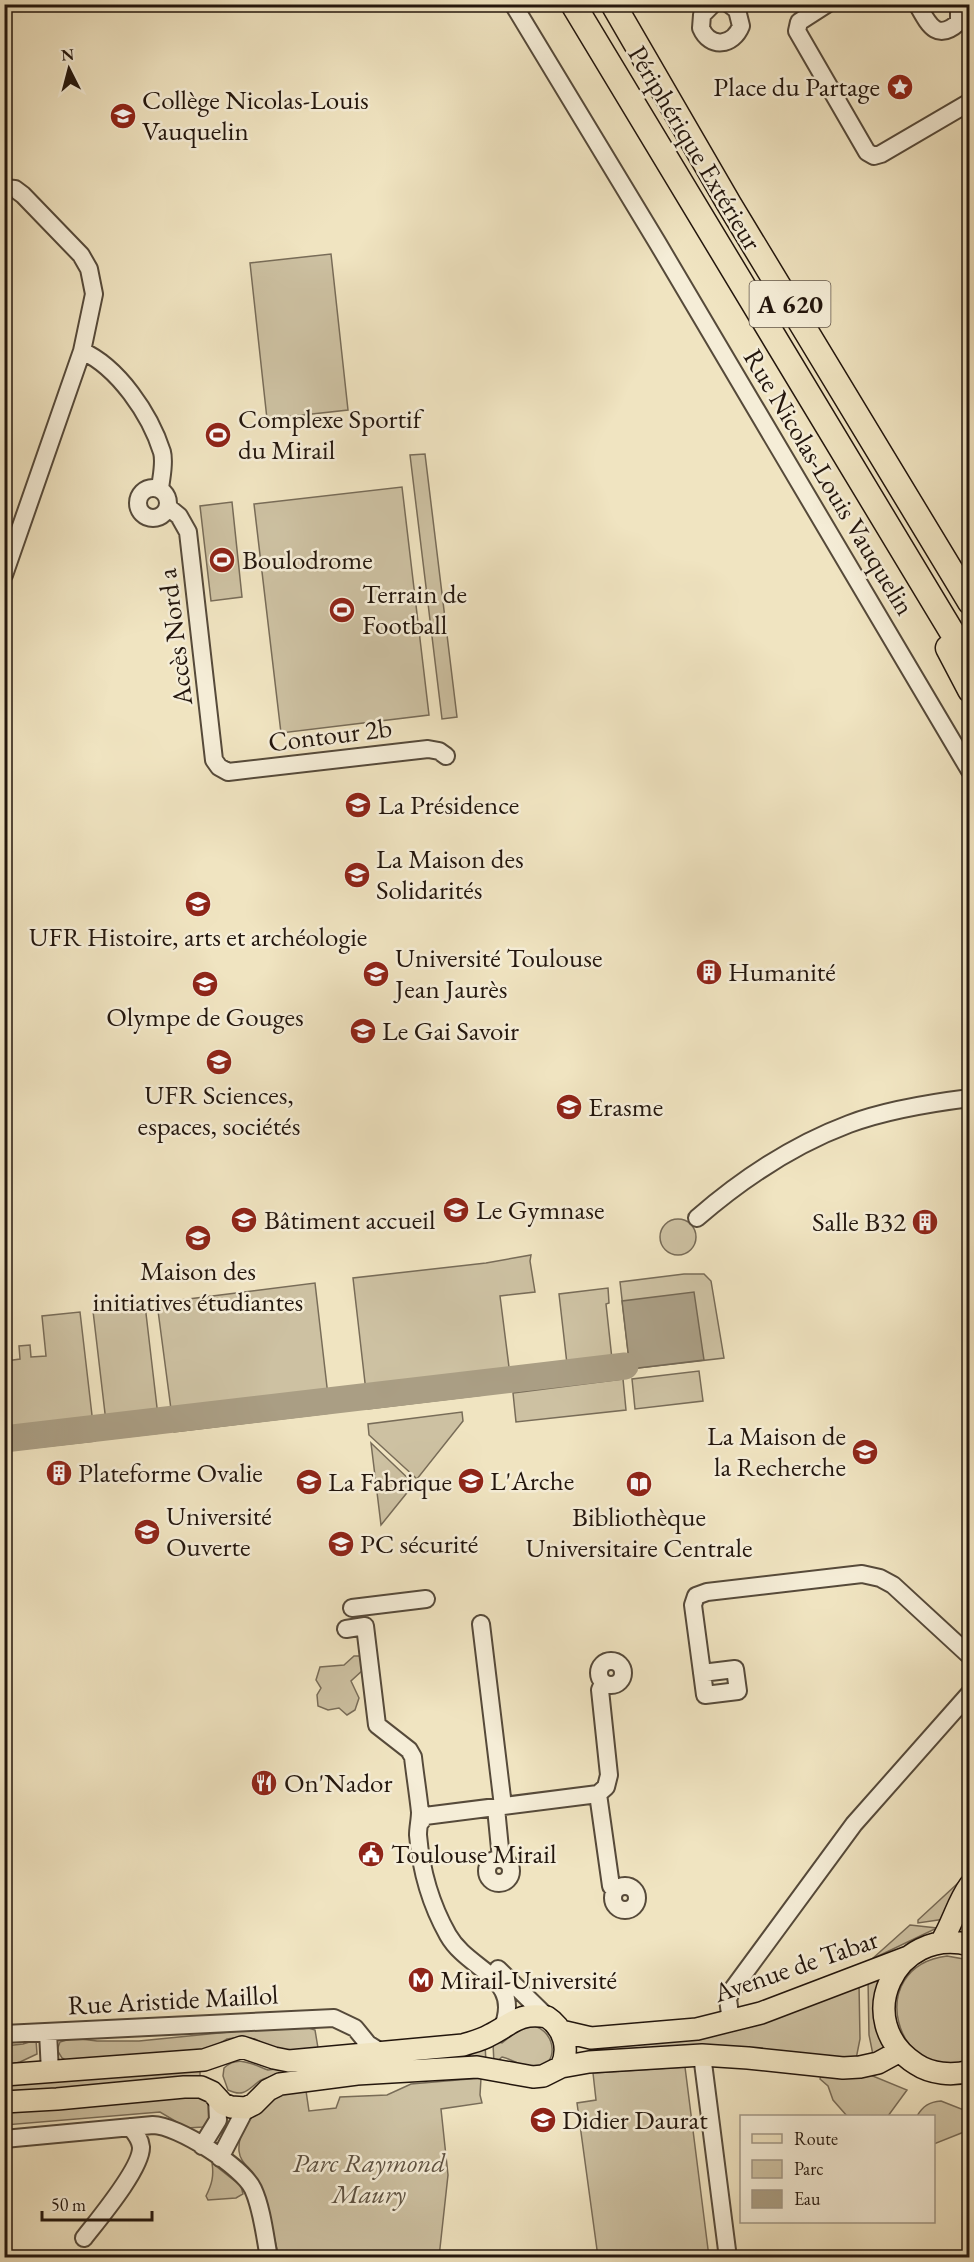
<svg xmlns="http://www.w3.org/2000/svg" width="974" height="2262" viewBox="0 0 974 2262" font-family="'EB Garamond',serif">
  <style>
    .green { fill: #cdc1a2; stroke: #786c58; stroke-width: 1.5 }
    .water { fill: #aa9e84; stroke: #746854; stroke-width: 1.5 }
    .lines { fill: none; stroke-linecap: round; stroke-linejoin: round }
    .river { stroke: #aa9e84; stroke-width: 27 }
    .minor-casing { stroke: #564a3a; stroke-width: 20 }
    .major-casing { stroke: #23160d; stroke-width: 24 }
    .highway-casing { stroke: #23160d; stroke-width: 27 }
    .minor { stroke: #f5edd7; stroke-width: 16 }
    .major { stroke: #f0e4c1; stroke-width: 21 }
    .highway { stroke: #f0e4c1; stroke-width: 24 }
    .labels { text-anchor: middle; stroke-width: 5; stroke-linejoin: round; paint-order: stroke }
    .shield { fill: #f5edd7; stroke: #62564a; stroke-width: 1.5 }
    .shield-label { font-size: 26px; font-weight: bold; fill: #23160d }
    .poi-label { font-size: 27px; fill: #23160d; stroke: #f5edd7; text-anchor: start }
    .street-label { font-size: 27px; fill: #23160d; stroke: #f5edd7 }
    .park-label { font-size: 27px; font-style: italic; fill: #5e5241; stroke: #f5edd7 }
  </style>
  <rect width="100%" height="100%" fill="#f0e4c1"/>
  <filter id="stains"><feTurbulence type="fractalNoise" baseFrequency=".00333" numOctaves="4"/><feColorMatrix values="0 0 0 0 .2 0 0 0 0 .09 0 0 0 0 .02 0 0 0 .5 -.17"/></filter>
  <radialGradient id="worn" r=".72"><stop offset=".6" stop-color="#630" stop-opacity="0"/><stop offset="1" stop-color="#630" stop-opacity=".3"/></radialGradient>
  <!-- green -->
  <path class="green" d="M331,254L348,410L267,419L250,263Z
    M425,454L457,717L442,719L410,455Z
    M402,487L429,715L281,733L254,504Z
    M232,502L242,597L211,601L200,506Z
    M660 1237a18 18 0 1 1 36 0a18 18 0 1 1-36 0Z
    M531,1255L530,1261L535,1292L500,1296L511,1383L491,1385L483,1395L368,1409L353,1278L486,1263Z
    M684,1274H704L711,1281L724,1358L630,1369L620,1282Z
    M315,1283L330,1413L174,1432L157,1303Z
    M608,1288L609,1303L606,1304L612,1359L567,1364L559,1294Z
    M145,1305L160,1433L108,1439L93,1311Z
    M80,1312L95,1441L5,1451V1353L6,1361L20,1359L19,1346L30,1345L31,1357L46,1356L42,1316Z
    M699,1371L703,1401L635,1409L632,1379Z
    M623,1379L626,1410L516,1422L513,1393Z
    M462,1412L463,1421L417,1479L369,1435L368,1424Z
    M371,1443L414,1484L381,1525Z
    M354,1656H363L364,1669L351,1681L359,1698L355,1710L347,1715L339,1708L328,1710L318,1706L317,1695L321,1688L316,1680L320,1667L344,1665Z
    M969,1873V1876L945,1919L918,1923V1920Z
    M910,1925L937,1928L872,1959Z
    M947,1956L969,1960V2060C896,2087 862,1967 947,1956Z
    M882,1975L889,2047L873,2055L869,2035L868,1979Z
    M859,1984L860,2039L856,2059L592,2056L590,2042Z
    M299,2025L315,2030L318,2048L278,2051L255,2039L240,2037L227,2039L204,2053L69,2062L62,2058L57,2050L60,2042L73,2038L97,2041H139Z
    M534,2026C558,2033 557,2066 538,2067C524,2069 515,2060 502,2057L494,2064L493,2043L495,2041L502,2043L522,2027Z
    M36,2040L37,2054L20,2062L5,2066V2046L23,2044Z
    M485,2043L486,2063L277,2075C270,2077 263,2078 258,2082C247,2091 243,2097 228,2090L223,2076L224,2068C238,2055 252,2064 268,2070Z
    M685,2067L709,2257H598L577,2103L596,2100L593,2073Z
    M200,2070V2081L5,2094L4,2083Z
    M822,2072L868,2074L907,2090L888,2116H847L833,2100L828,2086L820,2079Z
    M481,2078L480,2095L482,2103L441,2109L448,2175L439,2257H279C272,2232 269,2201 256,2178C251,2168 240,2163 239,2151C237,2117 275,2086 306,2091L309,2111L336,2108L340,2097L387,2095L411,2084Z
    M203,2096L212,2103L213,2119L203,2127L187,2128L160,2112L5,2125V2111Z
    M941,2101L969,2112V2140L964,2132L934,2144V2116H917C923,2106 929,2102 941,2101Z
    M212,2163L241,2186L243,2194L236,2198L208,2200L206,2196C212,2184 214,2176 212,2163Z"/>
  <!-- water -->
  <path class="water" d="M694,1292L704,1360L630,1369L622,1301Z"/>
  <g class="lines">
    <!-- river -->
    <path class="river" d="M4,1439L625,1366"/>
    <defs>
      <path id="minor" d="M513,4L657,242L970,771
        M713,4L702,15L701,28C710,49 733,46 741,26L737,10L729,4
        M827,4L799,22L797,31L867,152L874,156L881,154L970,102
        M917,4C928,23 936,43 959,22V4
        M4,188L15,189L23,195L81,255L89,269L94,294L82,351L4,575
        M82,351C118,367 150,414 162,452C165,463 161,478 160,489
        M138 503a15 15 0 1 1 30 0a15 15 0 1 1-30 0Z
        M168,507L179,516L188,532L214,760L219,767L228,772L428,749L439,751L446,756
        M697,1218C742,1179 793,1145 849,1124C886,1110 930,1103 970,1098
        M352,1608L426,1599
        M481,1624L503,1806
        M346,1629L365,1626L377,1725L409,1750L413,1757C415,1775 418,1793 420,1812C420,1820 418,1827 418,1835C421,1871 430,1903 448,1935C469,1972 524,1977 502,2029
        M599 1673a12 12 0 1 1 24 0a12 12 0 1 1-24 0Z
        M702,1673L735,1669L738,1691L705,1695L693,1605L696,1596L707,1592L862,1574L880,1578L893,1585L970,1656
        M598,1794L611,1886L615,1890
        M496,1808L501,1859
        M420,1823L425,1816L598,1794L606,1787L609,1775L600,1690L603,1683
        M487 1871a12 12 0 1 1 24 0a12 12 0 1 1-24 0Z
        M613 1898a12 12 0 1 1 24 0a12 12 0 1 1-24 0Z
        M498,1969L547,2017
        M731,2022L728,1999L732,1990L854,1824L970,1693
        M48,2032L50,2072
        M4,2034L334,2018L355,2028L368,2044L381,2052
        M702,2055L728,2258
        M4,2139L153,2125C177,2125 243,2167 253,2189C262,2208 265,2237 269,2258
        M202,2146L218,2120L217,2099
        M220,2158L246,2108
        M84,2238C98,2220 142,2168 141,2147C140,2138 135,2133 130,2127"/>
      <path id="major" d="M941,1942C953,1923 957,1903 970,1885
        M970,1945C895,1925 850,2022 916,2064C931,2074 952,2076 970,2071
        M561,2031L591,2038L697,2029L761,2013L908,1957
        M4,2075L204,2060L242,2047L274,2058L289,2061L463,2045C472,2042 482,2040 490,2035C512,2024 519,2012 547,2017C564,2028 570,2049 561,2067
        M4,2102L57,2099L184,2087H201L212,2092L223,2104L231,2107L246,2108L254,2104L268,2090L280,2084L357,2074L477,2067L533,2077L543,2076L561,2067L589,2062L702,2055L748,2058L843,2068L860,2067L878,2063L900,2051"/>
      <path id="highway" d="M573,4L970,662
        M613,4L729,204L970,602
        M948,648L970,690"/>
    </defs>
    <!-- minor casing -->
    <use href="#minor" class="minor-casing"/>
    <!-- major casing -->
    <use href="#major" class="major-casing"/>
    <!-- highway casing -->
    <use href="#highway" class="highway-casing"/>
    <!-- minor -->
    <use href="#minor" class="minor"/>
    <!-- major -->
    <use href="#major" class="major"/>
    <!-- highway -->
    <use href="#highway" class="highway"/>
  </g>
  <!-- icons -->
  <defs>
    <symbol id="sight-disc" viewBox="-11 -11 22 22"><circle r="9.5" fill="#8f2418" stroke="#f5edd7"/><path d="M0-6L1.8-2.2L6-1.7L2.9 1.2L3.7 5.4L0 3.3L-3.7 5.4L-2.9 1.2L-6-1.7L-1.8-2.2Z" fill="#fff"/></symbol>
    <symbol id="school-disc" viewBox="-11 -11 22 22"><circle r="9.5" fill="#8f2418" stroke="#f5edd7"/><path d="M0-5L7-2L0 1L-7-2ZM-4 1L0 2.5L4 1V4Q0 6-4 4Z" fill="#fff"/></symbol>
    <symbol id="stadium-disc" viewBox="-11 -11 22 22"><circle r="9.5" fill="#8f2418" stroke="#f5edd7"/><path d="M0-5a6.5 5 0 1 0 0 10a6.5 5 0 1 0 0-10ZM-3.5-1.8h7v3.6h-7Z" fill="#fff"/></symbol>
    <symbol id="university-disc" viewBox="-11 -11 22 22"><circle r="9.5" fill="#8f2418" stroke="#f5edd7"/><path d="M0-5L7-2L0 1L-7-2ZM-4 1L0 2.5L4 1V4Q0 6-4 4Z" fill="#fff"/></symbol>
    <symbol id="building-disc" viewBox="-11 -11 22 22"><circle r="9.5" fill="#8f2418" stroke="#f5edd7"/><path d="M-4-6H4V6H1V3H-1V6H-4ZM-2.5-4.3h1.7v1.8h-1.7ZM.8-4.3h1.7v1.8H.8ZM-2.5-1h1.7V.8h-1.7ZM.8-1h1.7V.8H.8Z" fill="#fff"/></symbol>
    <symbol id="library-disc" viewBox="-11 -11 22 22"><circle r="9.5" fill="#8f2418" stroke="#f5edd7"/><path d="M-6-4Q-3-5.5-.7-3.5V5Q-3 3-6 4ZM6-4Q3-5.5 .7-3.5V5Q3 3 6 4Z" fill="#fff"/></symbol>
    <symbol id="restaurant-disc" viewBox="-11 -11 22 22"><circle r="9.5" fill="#8f2418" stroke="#f5edd7"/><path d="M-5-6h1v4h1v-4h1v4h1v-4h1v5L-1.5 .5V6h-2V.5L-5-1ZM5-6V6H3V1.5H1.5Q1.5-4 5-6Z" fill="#fff"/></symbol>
    <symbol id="civic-disc" viewBox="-11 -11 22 22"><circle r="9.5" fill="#8f2418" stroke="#f5edd7"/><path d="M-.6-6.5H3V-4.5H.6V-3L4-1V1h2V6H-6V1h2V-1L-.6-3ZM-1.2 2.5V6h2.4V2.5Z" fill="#fff"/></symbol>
    <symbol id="metro-disc" viewBox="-11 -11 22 22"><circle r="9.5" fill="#8f2418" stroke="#f5edd7"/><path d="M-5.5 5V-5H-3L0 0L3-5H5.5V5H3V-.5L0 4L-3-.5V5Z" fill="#fff"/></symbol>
  </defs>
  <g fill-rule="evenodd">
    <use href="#sight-disc" x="885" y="72" width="30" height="30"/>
    <use href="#school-disc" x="108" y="101" width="30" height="30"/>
    <use href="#stadium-disc" x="203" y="420" width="30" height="30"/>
    <use href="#stadium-disc" x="207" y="545" width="30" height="30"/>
    <use href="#stadium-disc" x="327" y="595" width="30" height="30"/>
    <use href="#university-disc" x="343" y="790" width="30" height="30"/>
    <use href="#university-disc" x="342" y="860" width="30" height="30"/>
    <use href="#university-disc" x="183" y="889" width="30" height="30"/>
    <use href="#building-disc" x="694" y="957" width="30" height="30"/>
    <use href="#university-disc" x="361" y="959" width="30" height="30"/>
    <use href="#university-disc" x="190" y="969" width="30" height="30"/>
    <use href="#university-disc" x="348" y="1016" width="30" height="30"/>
    <use href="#university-disc" x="204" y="1047" width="30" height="30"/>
    <use href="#university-disc" x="554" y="1092" width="30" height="30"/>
    <use href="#university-disc" x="441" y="1195" width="30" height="30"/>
    <use href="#university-disc" x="229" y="1205" width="30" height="30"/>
    <use href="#building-disc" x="910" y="1207" width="30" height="30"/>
    <use href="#university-disc" x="183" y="1223" width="30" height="30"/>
    <use href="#university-disc" x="850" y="1437" width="30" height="30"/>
    <use href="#building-disc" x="44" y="1458" width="30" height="30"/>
    <use href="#university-disc" x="456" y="1466" width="30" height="30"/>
    <use href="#university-disc" x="294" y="1467" width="30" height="30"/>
    <use href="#library-disc" x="624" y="1469" width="30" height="30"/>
    <use href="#university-disc" x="132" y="1517" width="30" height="30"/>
    <use href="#university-disc" x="326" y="1529" width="30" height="30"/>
    <use href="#restaurant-disc" x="249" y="1768" width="30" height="30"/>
    <use href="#civic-disc" x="356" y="1839" width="30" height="30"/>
    <use href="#metro-disc" x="406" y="1965" width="30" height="30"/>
    <use href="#school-disc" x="528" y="2105" width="30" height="30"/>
  </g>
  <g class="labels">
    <!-- shield labels -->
    <rect class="shield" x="749.5" y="281" width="81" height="46" rx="4.5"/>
    <g class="shield-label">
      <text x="790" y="313">A 620</text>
    </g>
    <!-- poi labels -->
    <g class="poi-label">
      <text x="880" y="96" text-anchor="end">Place du Partage</text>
      <text x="142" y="109">Collège Nicolas-Louis<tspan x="142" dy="31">Vauquelin</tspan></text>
      <text x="238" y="428">Complexe Sportif<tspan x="238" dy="31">du Mirail</tspan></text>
      <text x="242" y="569">Boulodrome</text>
      <text x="362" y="603">Terrain de<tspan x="362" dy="31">Football</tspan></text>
      <text x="378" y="814">La Présidence</text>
      <text x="376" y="868">La Maison des<tspan x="376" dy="31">Solidarités</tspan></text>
      <text x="198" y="946" text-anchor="middle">UFR Histoire, arts et archéologie</text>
      <text x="395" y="967">Université Toulouse<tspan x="395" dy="31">Jean Jaurès</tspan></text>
      <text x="728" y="981">Humanité</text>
      <text x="205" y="1026" text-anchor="middle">Olympe de Gouges</text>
      <text x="382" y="1040">Le Gai Savoir</text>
      <text x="219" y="1104" text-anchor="middle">UFR Sciences,<tspan x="219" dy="31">espaces, sociétés</tspan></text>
      <text x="588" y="1116">Erasme</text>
      <text x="476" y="1219">Le Gymnase</text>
      <text x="264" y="1229">Bâtiment accueil</text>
      <text x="906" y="1231" text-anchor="end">Salle B32</text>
      <text x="198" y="1280" text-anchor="middle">Maison des<tspan x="198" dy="31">initiatives étudiantes</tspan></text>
      <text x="846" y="1445" text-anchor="end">La Maison de<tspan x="846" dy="31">la Recherche</tspan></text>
      <text x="78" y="1482">Plateforme Ovalie</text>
      <text x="490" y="1490">L'Arche</text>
      <text x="328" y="1491">La Fabrique</text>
      <text x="166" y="1525">Université<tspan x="166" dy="31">Ouverte</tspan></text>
      <text x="639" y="1526" text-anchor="middle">Bibliothèque<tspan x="639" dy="31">Universitaire Centrale</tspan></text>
      <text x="360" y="1553">PC sécurité</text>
      <text x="284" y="1792">On'Nador</text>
      <text x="391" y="1863">Toulouse Mirail</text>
      <text x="440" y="1989">Mirail-Université</text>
      <text x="562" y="2129">Didier Daurat</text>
    </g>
    <!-- street labels -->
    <g class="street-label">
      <text transform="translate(695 148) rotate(59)" y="9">Périphérique Extérieur</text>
      <text transform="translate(829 482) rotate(59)" y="9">Rue Nicolas-Louis Vauquelin</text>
      <text transform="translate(175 637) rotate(-97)" y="9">Accès Nord a</text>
      <text transform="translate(330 735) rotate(-7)" y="9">Contour 2b</text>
      <text transform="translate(796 1966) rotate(-19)" y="9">Avenue de Tabar</text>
      <text transform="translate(173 2000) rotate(-3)" y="9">Rue Aristide Maillol</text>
    </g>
    <!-- park labels -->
    <g class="park-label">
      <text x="369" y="2172">Parc Raymond<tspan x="369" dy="31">Maury</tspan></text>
    </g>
  </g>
  <!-- margin -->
  <rect width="974" height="2262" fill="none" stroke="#f0e4c1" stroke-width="24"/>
  <rect x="6" y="6" width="962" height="2250" fill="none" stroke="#23160d" stroke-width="3"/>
  <rect x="12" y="12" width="950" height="2238" fill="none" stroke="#23160d" stroke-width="1.5"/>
  <!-- legend -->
  <rect x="740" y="2115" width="195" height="108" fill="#f5edd7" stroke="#a19786" stroke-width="1.5"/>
  <rect x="752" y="2134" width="30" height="9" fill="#f0e4c1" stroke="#a19786" stroke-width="1.5"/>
  <text x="794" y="2145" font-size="18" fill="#23160d">Route</text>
  <rect x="752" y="2160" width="30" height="18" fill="#cdc1a2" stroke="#a19786" stroke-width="1.5"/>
  <text x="794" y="2175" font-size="18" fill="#23160d">Parc</text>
  <rect x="752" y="2190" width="30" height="18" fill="#aa9e84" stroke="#a19786" stroke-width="1.5"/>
  <text x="794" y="2205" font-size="18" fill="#23160d">Eau</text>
  <!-- north arrow -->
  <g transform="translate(69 69) rotate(354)" stroke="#f5edd7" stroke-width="4.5" paint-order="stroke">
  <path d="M0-4.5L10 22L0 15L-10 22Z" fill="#23160d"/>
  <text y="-9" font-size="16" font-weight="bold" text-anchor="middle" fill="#23160d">N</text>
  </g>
  <!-- scale -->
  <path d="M42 2211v9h110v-9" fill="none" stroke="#23160d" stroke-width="3"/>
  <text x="51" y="2211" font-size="18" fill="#23160d" stroke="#f5edd7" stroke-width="4.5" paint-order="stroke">50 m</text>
  <rect width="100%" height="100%" filter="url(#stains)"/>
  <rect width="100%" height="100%" fill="url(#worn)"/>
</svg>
